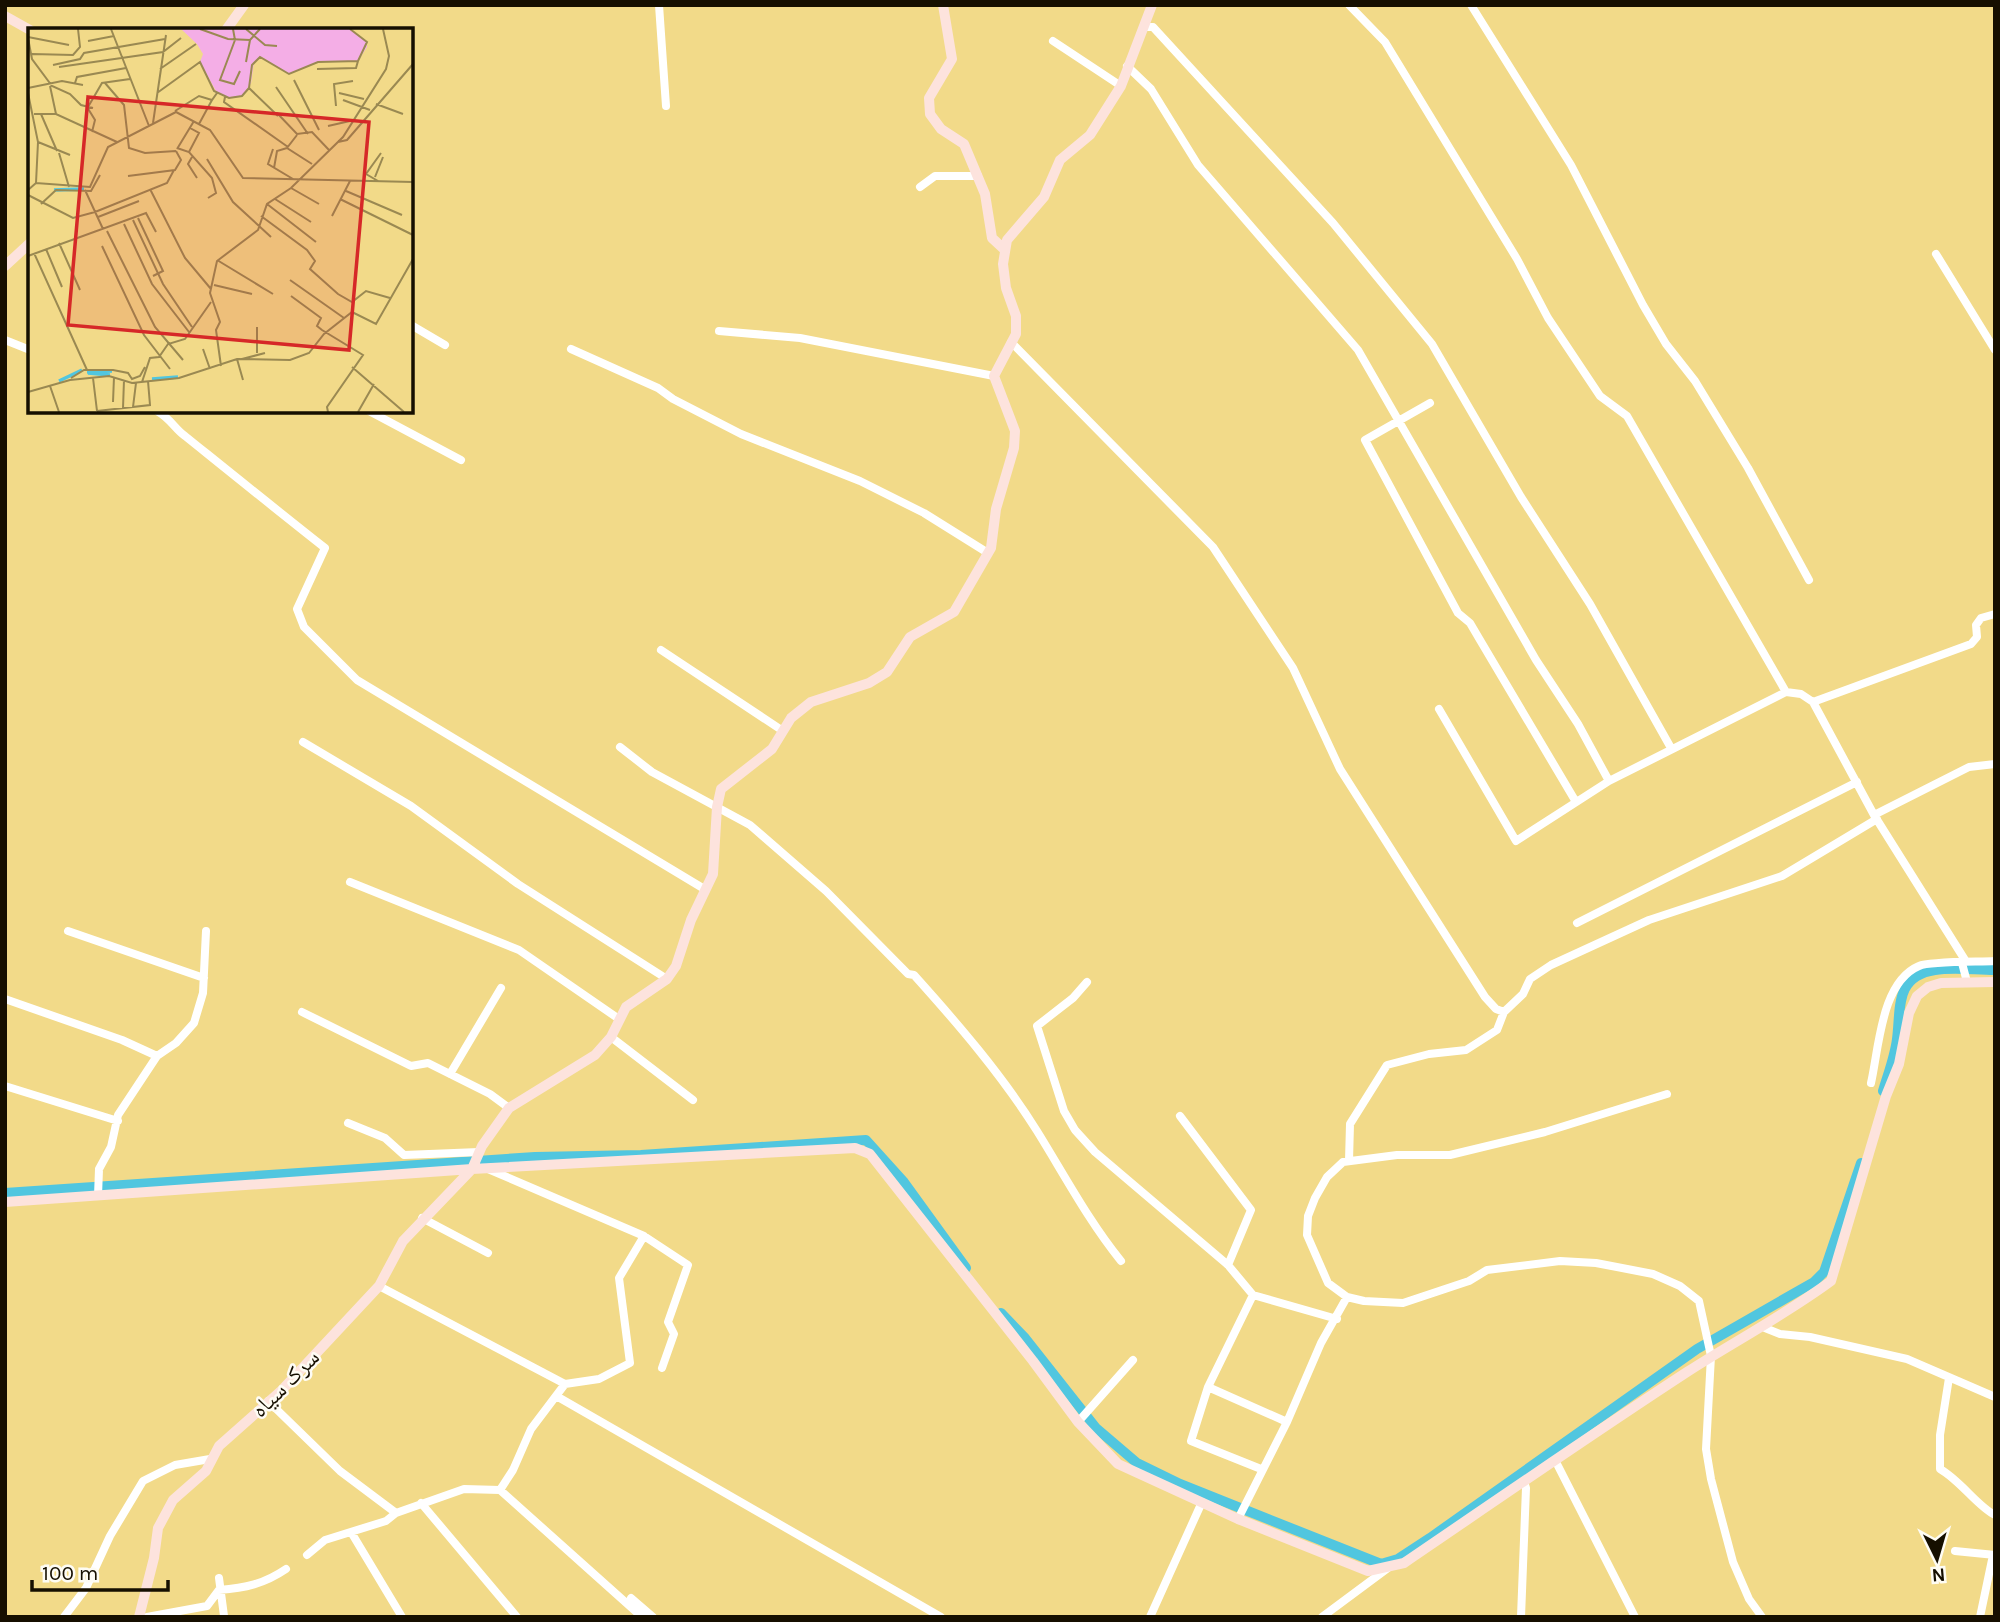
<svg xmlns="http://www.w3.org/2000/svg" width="2000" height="1622" viewBox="0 0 2000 1622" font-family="Karla,'Noto Naskh Arabic',sans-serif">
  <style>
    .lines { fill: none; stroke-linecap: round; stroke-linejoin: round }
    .canal { stroke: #51c6df; stroke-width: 10 }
    .street { stroke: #fff; stroke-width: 8 }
    .secondary { stroke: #fde3dd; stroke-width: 10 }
    .labels { text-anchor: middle; stroke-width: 5; stroke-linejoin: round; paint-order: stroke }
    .street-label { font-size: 23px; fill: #160f00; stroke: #fefcf4 }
    .inset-river { fill: none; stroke: #51c6df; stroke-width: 3.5 }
    .inset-road { fill: none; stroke: #9a8952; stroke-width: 2 }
    .view { fill: #d62828; fill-opacity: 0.15; stroke: #d62828; stroke-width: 3.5 }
    .inset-edge { fill: none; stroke: #160f00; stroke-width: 3.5 }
  </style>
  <rect width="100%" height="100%" fill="#f2da89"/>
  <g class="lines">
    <!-- canal -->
    <path class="canal" d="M1883,1091C1888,1074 1895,1056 1897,1039C1901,1010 1894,976 1935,970C1954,967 1975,970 1995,970
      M5,1193L535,1157L641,1155L866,1140L903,1181L966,1268
      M1001,1313L1025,1338L1096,1428L1137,1463L1180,1484L1381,1564L1398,1559L1430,1538L1697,1349L1814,1282L1824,1272L1861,1163"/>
    <!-- street -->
    <path class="street" d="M659,5L666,106
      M1349,5L1385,42L1517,259L1548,318L1600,396L1627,416L1786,692
      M1471,5L1571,165L1643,305L1666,344L1695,381L1748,468L1809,580
      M1144,27H1153L1333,223L1432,344L1521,497L1590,604L1671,748
      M1053,41L1121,86
      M1127,66L1151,89L1198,165L1358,350L1536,660L1578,724L1609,781
      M920,187L935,176H978
      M1936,254L1995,350
      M411,325L445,345
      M719,331L800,338L994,376
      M5,340L30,350
      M1011,342L1213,547L1293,668L1340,769L1485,997L1496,1009L1504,1012
      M571,349L658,388L673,399L741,434L860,481L924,513L988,553
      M1430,403L1365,440L1458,613L1470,623L1480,640L1576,802
      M157,411C171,419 174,428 185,436C231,473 278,511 325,548L297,609L304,627L357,680L706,890
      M369,411L461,460
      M661,650L783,731
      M1813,702L1971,644L1977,637L1976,625L1981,618L1995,614
      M1439,709L1516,841L1609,781L1786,692L1801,694L1813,702L1874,815L1965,960L1962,963L1967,982
      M303,742L411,806L518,884L667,979
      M620,747L652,772L750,825L826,891L908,974L914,975C958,1024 1002,1075 1037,1131C1065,1176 1088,1220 1121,1261
      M1874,815L1969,767L1995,764
      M350,882L519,950L619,1019
      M1577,923L1857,782
      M68,931L204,978
      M1087,982L1073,998L1037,1026L1064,1111L1075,1130L1095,1152L1228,1265L1253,1295L1337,1319
      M5,999L122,1040L157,1056
      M302,1012L411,1066L428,1063L490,1094L509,1108
      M611,1037L693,1100
      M450,1074L501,988
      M1871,1083C1879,1048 1881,982 1919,966C1930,961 1979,962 1995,961
      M5,1086L118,1121
      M1667,1094L1545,1132L1450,1155H1397L1343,1162L1327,1177L1315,1198L1308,1216L1307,1235L1328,1283L1347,1297L1364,1301L1403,1303L1469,1281L1487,1270L1560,1261L1596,1263L1653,1274L1680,1286L1699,1301L1711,1356L1706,1449L1711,1479L1733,1562L1749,1599L1762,1617
      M1180,1116L1251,1210L1228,1265
      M348,1123L385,1138L404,1155L479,1152
      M1349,1161L1350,1124L1387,1065L1429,1054L1466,1050L1497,1030L1504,1012L1523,994L1530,979L1551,965L1649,920L1782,876L1877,819
      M488,1169L644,1236L688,1265L668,1322L674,1334L662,1368
      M98,1196L99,1169L111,1147L118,1115L157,1056L176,1043L194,1023L203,993L206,931
      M422,1218L488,1253
      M379,1286L565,1384L531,1429L513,1470L500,1490
      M1253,1295L1208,1387L1191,1441L1261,1469
      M1765,1328L1780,1334L1810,1337L1907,1359L1995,1397
      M1949,1378L1940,1435V1469C1961,1481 1978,1507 1995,1515
      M565,1384L599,1379L630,1363L619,1278L644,1236
      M1208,1387L1287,1422
      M558,1397L941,1617
      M268,1401L340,1471L396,1513L464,1489L500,1490L642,1617
      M1078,1422L1133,1360
      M1555,1460L1635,1617
      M421,1503L517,1617
      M1238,1519L1287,1422L1321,1343L1347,1297
      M351,1532L402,1617
      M1955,1551L1995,1555
      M307,1555L325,1540L386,1521L396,1513
      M219,1578L224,1616
      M631,1598L653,1617
      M64,1617L86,1588L110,1536L143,1481L175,1465L210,1459
      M147,1617L207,1606L219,1590C245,1588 264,1584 286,1569
      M1150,1617L1202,1502
      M1322,1617L1388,1568
      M1521,1617L1526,1488L1524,1481
      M1980,1617L1993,1555"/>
    <!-- secondary -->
    <path class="secondary" d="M943,5L952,59L929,98L930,114L941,129L964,144L985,194L992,238L1005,250
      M5,16L30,30
      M226,30L244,5
      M5,266L30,243
      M5,1202L472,1169L855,1148L870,1154L1033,1361L1078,1422L1118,1464L1238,1519L1368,1571L1404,1563C1498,1499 1592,1434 1687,1372C1735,1341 1785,1315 1831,1281L1886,1096L1899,1064L1909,1013L1917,996L1928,987L1941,983L1995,982
      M139,1617L154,1558L158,1528L173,1500L206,1471L219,1446L282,1390L379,1286L403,1241L472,1169L482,1146L509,1108L595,1055L611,1037L626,1007L667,979L676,966L691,920L713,874L717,807L721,789L772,749L791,718L811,702L869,683L887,672L910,637L954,612L991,548L996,509L1014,448L1015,431L994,376L1016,334V316L1006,288L1003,264L1007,240L1044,197L1060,160L1090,135L1121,86L1152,5"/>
  </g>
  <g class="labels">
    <!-- street labels -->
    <g class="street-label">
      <text transform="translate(285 1383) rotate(-45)" y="8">سرک سیاه</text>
    </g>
  </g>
  <!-- overview -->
  <g transform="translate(28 28)">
    <rect width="385" height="385" fill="#f2da89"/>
    <path d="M153,1H322L339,14V19L330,33L290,34L261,46L234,29L226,34L223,55L214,68L201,70L189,65L172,34L175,26L169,16Z" fill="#f4aee6"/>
    <path class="inset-river" d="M26,162L56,161M59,344L84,343M60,345L82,347M124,351L150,349M31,353L54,342"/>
    <path class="inset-road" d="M83,1L121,98M172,1L200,11L222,12L232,1M205,1L207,12L192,52L206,56L212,43M218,1L237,17L249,18M0,9L41,17M0,10L4,31L24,58L42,66L53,77L65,80M60,13L86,8M4,26L45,27L52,19L50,1M218,34L222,12M25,37L52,31L56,25L137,11M31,39L135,24L153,10M132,41L168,16M289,41L328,40L330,33M266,52L291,102M47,55L49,49L98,40M77,55L96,77L101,120L117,125L148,123M22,58L28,86M248,59L280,106M0,60L34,53L55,57M221,60L250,88M0,65L10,114L8,155M129,65L172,34L186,63L201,70L214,68L221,60L224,37L232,29L261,46L290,34L330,33L339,14L322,1M311,65L336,71M197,69L196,74L260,119M315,72L342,82M348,76L375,86M308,78L306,56L325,53M59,79L67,92L64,104M60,79L74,55L102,51M147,83L171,68L184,72L189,65M249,85L269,106L284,104L301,122M6,86H28L89,114M13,86L29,123M125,95L138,7M171,96L184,72M300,98L322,93M269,107L259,120L284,136M10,114L42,127M310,114L319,112L385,36M149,120L161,124L184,150L188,165L180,170M149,121L166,93M245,121L240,136L265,151M161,124L171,105L162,100M31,125L41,159M164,129L160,136L169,150M179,131L205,174L243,209M246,140L249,123L259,120M100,148L147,142L153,132L148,123M347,149L355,129M350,153L338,146L353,125M263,160L291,176M122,161L157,230L183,261M0,162L8,155L62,159L80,119L148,84L182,102L215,150L385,154M57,162L75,201M318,163L374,187M0,167L45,190L67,184M247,171L283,194M312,171L385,207M13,176L28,162L63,163L72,147M239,176L288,214M67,184L139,155L146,142M233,188L279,222L287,233L282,241L310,266L324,274L338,263L362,270M304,188L322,153M70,189L111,173M110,190L135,243L125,248M105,192L135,256L164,299M96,196L124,256L161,304M79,203L127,299L155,332M31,215L52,262M74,218L116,307L142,341M18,221L34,259M6,225L59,342M0,228L118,185L128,204M189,232L245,266M262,252L316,290M186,257L224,266M263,268L293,290L289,298L294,302L335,327L299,379L300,384M229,299V325M175,321L182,341M209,331L215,352M214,331L237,325M193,338L188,302L192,294L182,265L189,233L230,202L239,176L263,160L315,109L358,41L361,28L355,1M324,339L376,384M43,350L56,342H85L100,345L104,351L112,348L117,339M65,350L69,383M114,354L122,330L131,329L140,316L157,311L183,274M22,358L31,384M0,364L42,352L81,348L104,355L151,350L209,331L262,332L281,325L296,306L324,284L348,296L385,231M85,374L86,349M105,379L108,355M95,380L96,352M69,383L122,377L120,353M330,384L346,356"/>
    <path class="view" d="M60,69L341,94L321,322L40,297Z"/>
    <rect width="385" height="385" class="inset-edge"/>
  </g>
  <!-- border -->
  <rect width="2000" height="1622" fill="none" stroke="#160f00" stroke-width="14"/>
  <!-- north arrow -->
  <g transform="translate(1937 1559) rotate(175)" stroke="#fefcf4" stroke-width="5" paint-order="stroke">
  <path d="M0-5L12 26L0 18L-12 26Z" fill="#160f00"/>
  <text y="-10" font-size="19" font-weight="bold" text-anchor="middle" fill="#160f00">N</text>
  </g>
  <!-- scale -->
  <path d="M32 1580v10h136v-10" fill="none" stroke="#160f00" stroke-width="3.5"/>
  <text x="42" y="1580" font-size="21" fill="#160f00" stroke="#fefcf4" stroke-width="5" paint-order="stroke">100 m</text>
</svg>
